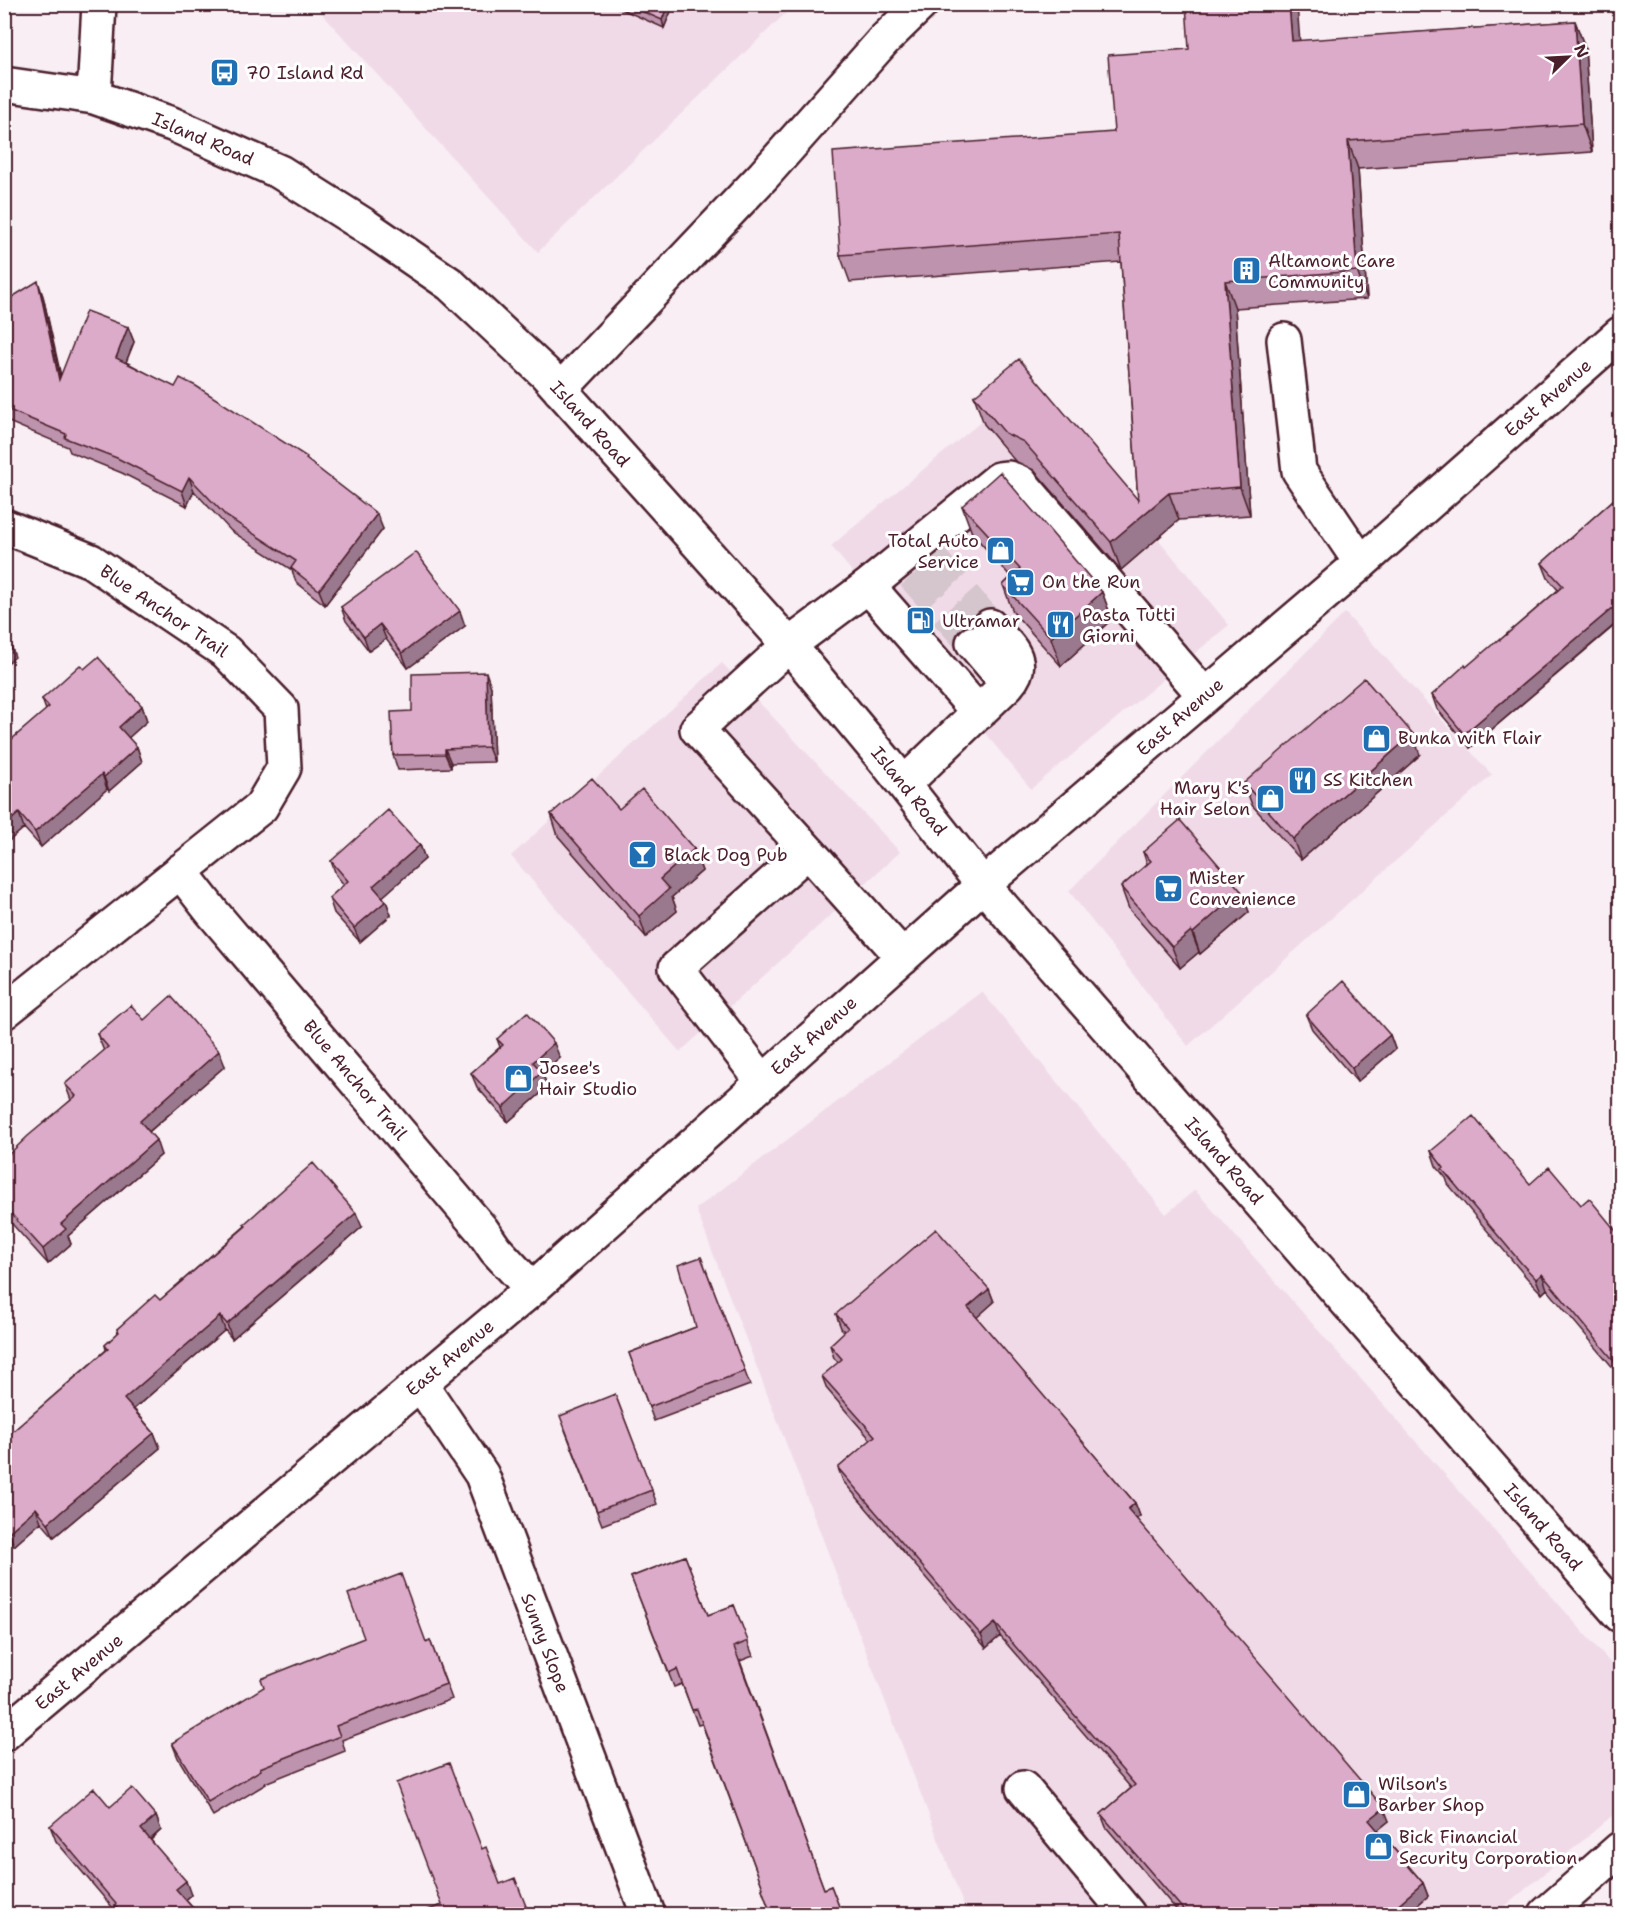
<svg xmlns="http://www.w3.org/2000/svg" width="1625" height="1919" viewBox="0 0 1625 1919" font-family="'Shantell Sans',sans-serif">
  <style>
    .built { fill: #f0dae7 }
    .lines { fill: none; stroke-linecap: round; stroke-linejoin: round }
    .minor-tunnel { stroke: #d5c5cc; stroke-width: 33; stroke-dasharray: 33 16; stroke-linecap: butt }
    .minor-casing { stroke: #4a1f2b; stroke-width: 38 }
    .minor { stroke: #fff; stroke-width: 33 }
    .wall { fill: #bd93ad; stroke: #4a1f2b; stroke-width: 1.5 }
    .shaded-wall { fill: #9a788d; stroke: #4a1f2b; stroke-width: 1.5 }
    .building { fill: #dcabc9; stroke: #4a1f2b; stroke-width: 1.5 }
    .labels { text-anchor: middle; stroke-width: 6; stroke-linejoin: round; paint-order: stroke }
    .poi-label { font-size: 18px; fill: #4a1f2b; stroke: #fff; text-anchor: start }
    .street-label { font-size: 18px; fill: #4a1f2b; stroke: #fff }
  </style>
  <rect width="100%" height="100%" fill="#f8eef4"/>
  <filter id="ink" filterUnits="userSpaceOnUse"><feTurbulence type="fractalNoise" baseFrequency=".0167" numOctaves="2"/><feDisplacementMap in="SourceGraphic" scale="12" xChannelSelector="R" yChannelSelector="G"/><feConvolveMatrix kernelMatrix="1 2 1 2 8 2 1 2 1" color-interpolation-filters="sRGB"/></filter>
  <g filter="url(#ink)">
    <!-- built -->
    <path class="built" d="M314,5H794L538,252Z
      M1029,382L1229,625L1031,789L831,546Z
      M1345,613L1492,775L1188,1046L1069,891Z
      M722,663L900,852L680,1052L511,856Z
      M982,992L1166,1214L1195,1190L1620,1674V1809L1496,1914H967L696,1209Z"/>
    <g class="lines">
      <!-- minor-tunnel -->
      <path class="minor-tunnel" d="M932,560L990,626
        M913,575L973,643"/>
      <defs>
        <path id="minor" d="M4,84L94,97L172,124L280,172L367,227L450,284L546,374L789,645L887,763L983,885L1620,1615
          M94,97L99,4
          M1284,340L1299,471L1361,563
          M560,390L764,175L883,41L921,4
          M4,526L91,561L226,652L281,709L284,768L261,807L4,1012
          M868,586L979,713
          M990,626C1007,646 1029,660 1008,684
          M904,784L1008,684L973,643
          M808,851L697,729L789,645L868,586L999,479L1008,478L1020,482L1205,696
          M180,871L212,912L482,1230L495,1249L532,1289
          M763,1082L676,968L808,851L903,957
          M420,1383L482,1475L648,1914
          M4,1734L532,1289L983,885L1361,563L1620,334
          M1023,1788L1128,1914
          M1546,1914L1620,1849"/>
      </defs>
      <!-- minor casing -->
      <use href="#minor" class="minor-casing"/>
      <!-- minor -->
      <use href="#minor" class="minor"/>
    </g>
    <!-- wall -->
    <path class="wall" d="M610,4H674L664,28Z
      M1575,21L1585,48L1592,152L1358,169L1367,299L1235,308L1250,515L1179,520L1121,570L1034,470L1015,461L984,424L974,396L1138,500L1121,262L850,282L840,255L1114,132L1300,41Z
      M43,296L61,376L128,327L134,342L126,362L308,461L383,529L325,605L296,582L292,570L231,531L194,491L187,506L122,473L70,452L68,447L4,420V302Z
      M1620,494V621L1470,748L1437,709L1432,695L1500,640L1558,590L1548,578L1542,563Z
      M962,506L1102,592L1112,619L1061,666L1013,612L1003,585L1011,577L972,533Z
      M341,607L465,626L408,668L386,639L369,651L346,621Z
      M84,669L142,706L147,721L128,738L137,747L142,762L109,791L107,789L41,847L24,828L4,845V746L46,710L42,699Z
      M491,687L494,762L451,763V768L398,770L393,755L412,711Z
      M1420,755L1301,860L1252,805L1244,783Z
      M619,809L694,849L702,871L672,897L677,911L646,937L558,836L551,814Z
      M420,845L425,859L382,897L386,901L391,915L360,942L334,913L329,898L344,885L336,875L331,861Z
      M1143,852L1241,891L1249,912L1200,954L1199,952L1180,968L1129,909L1121,887L1147,864Z
      M1306,1015L1390,1035L1395,1049L1357,1082L1312,1029Z
      M144,1020L225,1066L149,1132L161,1155L68,1236L71,1244L48,1264L4,1215V1159L71,1100L65,1084L104,1051L97,1034Z
      M497,1039L560,1058L542,1073L548,1087L508,1122L477,1087L471,1073L500,1047Z
      M1431,1151L1530,1184L1581,1205L1620,1236V1376L1547,1289L1542,1294L1527,1278L1448,1184L1446,1178L1436,1166Z
      M244,1224L362,1227L232,1339L225,1330L134,1409L154,1433L160,1448L54,1537L41,1522L14,1546L4,1535V1439L106,1350L105,1345L118,1333L117,1329L160,1300L245,1226Z
      M701,1257L750,1385L654,1421L629,1353L696,1327Z
      M989,1289L994,1302L976,1317L1135,1503L1140,1516L1136,1519L1389,1821L1378,1830L1423,1883L1428,1896L1407,1914H1180L1106,1827L1101,1814L1131,1788L1000,1636L986,1648L843,1481L838,1468L871,1440L827,1389L822,1376L839,1363L834,1358L830,1345L845,1332L841,1328L836,1314Z
      M615,1394L657,1504L602,1525L565,1430Z
      M685,1556L708,1615L734,1605L753,1656L740,1661L824,1889L831,1886L842,1914H771L762,1889L763,1888L702,1724L698,1725L682,1684L674,1687L631,1577Z
      M430,1640L452,1699L342,1740L345,1751L265,1783L266,1784L213,1816L178,1758L172,1743Z
      M156,1816L161,1830L151,1840L191,1895L186,1900L198,1914H118L56,1841L50,1826Z"/>
    <!-- shaded-wall -->
    <path class="shaded-wall" d="M668,4H674L664,28L662,20Z
      M1289,4H1297L1302,69L1292,41Z
      M1575,21L1585,48L1592,152L1582,124Z
      M1348,141L1358,169L1367,299L1357,271Z
      M38,281L43,296L64,395L59,380Z
      M1225,281L1235,308L1250,515L1240,487Z
      M128,327L134,342L122,372L116,358Z
      M189,477L194,491L187,506L182,491Z
      M1169,493L1179,520L1121,570L1111,542Z
      M377,514L383,529L325,605L319,590Z
      M1102,592L1112,619L1061,666L1051,638Z
      M1615,606L1620,620L1470,748L1464,734Z
      M460,611L465,626L408,668L402,653Z
      M380,624L386,639L369,651L364,637Z
      M10,643L15,657L4,666V647Z
      M486,672L491,687L494,762L488,747Z
      M142,706L147,721L124,742L119,727Z
      M1413,734L1420,755L1301,860L1293,839Z
      M137,747L142,762L109,791L104,777Z
      M445,749L451,763V768L445,754Z
      M102,774L107,789L41,847L35,832Z
      M19,813L24,828L4,845V826Z
      M420,845L425,859L378,901L373,886Z
      M694,849L702,871L672,897L677,911L646,937L639,916L660,879Z
      M1241,891L1249,912L1200,954L1193,933Z
      M386,901L391,915L360,942L354,928Z
      M1191,931L1199,952L1180,968L1172,947Z
      M1390,1035L1395,1049L1357,1082L1352,1068Z
      M554,1043L560,1058L542,1073L548,1087L508,1122L503,1108L533,1062Z
      M219,1051L225,1066L145,1135L140,1121Z
      M156,1140L161,1155L68,1236L71,1244L48,1264L43,1249L61,1224Z
      M356,1213L362,1227L232,1339L227,1324Z
      M1542,1274L1547,1289L1542,1294L1536,1279Z
      M989,1289L994,1302L973,1321L968,1307Z
      M220,1316L225,1330L129,1413L124,1399Z
      M154,1433L160,1448L54,1537L48,1523Z
      M1135,1503L1140,1516L1133,1522L1128,1509Z
      M36,1508L41,1522L14,1546L9,1532Z
      M995,1623L1000,1636L986,1648L981,1635Z
      M1384,1808L1389,1821L1374,1833L1369,1820Z
      M156,1816L161,1830L146,1843L141,1829Z
      M186,1881L191,1895L181,1904L176,1889Z
      M1423,1883L1428,1896L1407,1914H1387Z"/>
    <!-- building -->
    <path class="building" d="M625,4H668L662,20Z
      M1186,4H1289L1292,41L1575,21L1582,124L1348,141L1357,271L1225,281L1240,487L1169,493L1111,542L1024,442L1005,433L974,396L1019,359L1138,500L1119,234L840,255L833,152L1114,132L1108,55L1189,49Z
      M38,281L59,380L86,311L128,327L116,358L175,387L180,378L196,386L307,457L306,459L377,514L319,590L291,568L296,561L226,516L189,477L182,491L117,458L65,438L66,434L4,408V302Z
      M1000,472L1102,592L1051,638L1003,585L1020,569L962,506Z
      M1620,494V612L1615,606L1464,734L1432,695L1465,665L1466,667L1499,639L1500,640L1563,586L1542,563Z
      M416,552L460,611L402,653L380,624L364,637L341,607Z
      M4,636L10,643L4,647Z
      M98,657L142,706L119,727L137,747L104,777L102,774L35,832L19,813L4,826V746L49,707L42,699L80,665L84,669Z
      M486,672L488,747L445,749V754L393,755L391,712L412,711V674Z
      M1364,678L1413,734L1293,839L1244,783Z
      M592,778L619,809L642,789L694,849L660,879L669,889L639,916L551,814Z
      M388,810L420,845L373,886L386,901L354,928L329,898L348,881L331,861Z
      M1180,820L1241,891L1193,933L1191,931L1172,947L1121,887L1151,861L1143,852Z
      M1343,981L1390,1035L1352,1068L1306,1015Z
      M171,996L219,1051L140,1121L156,1140L61,1224L66,1229L43,1249L4,1206V1159L28,1136L76,1096L65,1084L108,1047L97,1034L131,1005L144,1020Z
      M527,1012L554,1043L533,1062L542,1072L503,1108L471,1073L503,1045L497,1039Z
      M1473,1116L1530,1184L1549,1167L1581,1205L1589,1198L1620,1236V1368L1542,1274L1536,1279L1522,1264L1442,1169L1444,1168L1431,1151Z
      M313,1163L356,1213L227,1324L220,1316L124,1399L154,1433L48,1523L36,1508L9,1532L4,1527V1439L108,1349L105,1345L119,1332L117,1329L155,1295L160,1300L246,1226L244,1224Z
      M936,1229L989,1289L968,1307L1135,1503L1128,1509L1384,1808L1369,1820L1423,1883L1387,1914H1187L1101,1814L1135,1785L995,1623L981,1635L838,1468L875,1436L822,1376L842,1359L830,1345L848,1328L836,1314Z
      M701,1257L745,1371L649,1407L629,1353L696,1327L678,1265Z
      M615,1394L652,1490L597,1511L560,1416Z
      M685,1556L708,1615L734,1605L748,1641L734,1647L824,1889L831,1886L842,1914H771L762,1889L763,1888L697,1709L692,1710L677,1669L669,1673L631,1577Z
      M401,1574L426,1642L430,1640L446,1684L336,1726L340,1736L260,1768L261,1770L208,1802L172,1743L264,1687L261,1679L364,1638L348,1594Z
      M449,1763L482,1849L486,1847L500,1884L515,1878L529,1914H417L442,1905L396,1783Z
      M94,1788L110,1807L132,1788L156,1816L141,1829L186,1881L176,1889L198,1914H122L115,1906L116,1904L50,1826Z"/>
  </g>
  <!-- icons -->
  <defs>
    <symbol id="bus-square" viewBox="-11 -11 22 22"><rect x="-9" y="-9" width="18" height="18" rx="4" fill="#1f6fb2" stroke="#fff"/><path d="M-5-6H5V4H4V6H2V4H-2V6H-4V4H-5ZM-3.5-4V0h7V-4ZM-3.5 1.2v1.5H-2V1.2ZM2 1.2v1.5H3.5V1.2Z" fill="#fff"/></symbol>
    <symbol id="building-square" viewBox="-11 -11 22 22"><rect x="-9" y="-9" width="18" height="18" rx="4" fill="#1f6fb2" stroke="#fff"/><path d="M-4-6H4V6H1V3H-1V6H-4ZM-2.5-4.3h1.7v1.8h-1.7ZM.8-4.3h1.7v1.8H.8ZM-2.5-1h1.7V.8h-1.7ZM.8-1h1.7V.8H.8Z" fill="#fff"/></symbol>
    <symbol id="shop-square" viewBox="-11 -11 22 22"><rect x="-9" y="-9" width="18" height="18" rx="4" fill="#1f6fb2" stroke="#fff"/><path d="M-5-2.5h2.3a2.7 3.5 0 0 1 5.4 0H5L5.5 6h-11ZM-1.5-2.5h3a1.5 2.3 0 0 0-3 0Z" fill="#fff"/></symbol>
    <symbol id="supermarket-square" viewBox="-11 -11 22 22"><rect x="-9" y="-9" width="18" height="18" rx="4" fill="#1f6fb2" stroke="#fff"/><path d="M-6-5.5h2.5l.6 2H6L4.5 2H-2.5L-4.4-4H-6ZM-1.5 3.2a1.3 1.3 0 1 0 .1 0ZM3 3.2a1.3 1.3 0 1 0 .1 0Z" fill="#fff"/></symbol>
    <symbol id="fuel-square" viewBox="-11 -11 22 22"><rect x="-9" y="-9" width="18" height="18" rx="4" fill="#1f6fb2" stroke="#fff"/><path d="M-5.5-6h7V0h2V4h1.3V-2.5L3-4.5l.8-.8L6-3V5H2.5V1h-1V6h-7ZM-4.2-4.7v3.2H.2V-4.7Z" fill="#fff"/></symbol>
    <symbol id="restaurant-square" viewBox="-11 -11 22 22"><rect x="-9" y="-9" width="18" height="18" rx="4" fill="#1f6fb2" stroke="#fff"/><path d="M-5-6h1v4h1v-4h1v4h1v-4h1v5L-1.5 .5V6h-2V.5L-5-1ZM5-6V6H3V1.5H1.5Q1.5-4 5-6Z" fill="#fff"/></symbol>
    <symbol id="bar-square" viewBox="-11 -11 22 22"><rect x="-9" y="-9" width="18" height="18" rx="4" fill="#1f6fb2" stroke="#fff"/><path d="M-6-5H6L.8 .8V4.5H3.5V6h-7V4.5H-.8V.8Z" fill="#fff"/></symbol>
  </defs>
  <g fill-rule="evenodd">
    <use href="#bus-square" x="208" y="56" width="33" height="33"/>
    <use href="#building-square" x="1230" y="254" width="33" height="33"/>
    <use href="#shop-square" x="984" y="534" width="33" height="33"/>
    <use href="#supermarket-square" x="1004" y="566" width="33" height="33"/>
    <use href="#fuel-square" x="904" y="604" width="33" height="33"/>
    <use href="#restaurant-square" x="1044" y="608" width="33" height="33"/>
    <use href="#shop-square" x="1360" y="722" width="33" height="33"/>
    <use href="#restaurant-square" x="1286" y="764" width="33" height="33"/>
    <use href="#shop-square" x="1254" y="782" width="33" height="33"/>
    <use href="#bar-square" x="626" y="838" width="33" height="33"/>
    <use href="#supermarket-square" x="1152" y="872" width="33" height="33"/>
    <use href="#shop-square" x="502" y="1062" width="33" height="33"/>
    <use href="#shop-square" x="1340" y="1778" width="33" height="33"/>
    <use href="#shop-square" x="1362" y="1830" width="33" height="33"/>
  </g>
  <g class="labels">
    <!-- poi labels -->
    <g class="poi-label">
      <text x="246" y="79">70 Island Rd</text>
      <text x="1268" y="267">Altamont Care<tspan x="1268" dy="21">Community</tspan></text>
      <text x="979" y="547" text-anchor="end">Total Auto<tspan x="979" dy="21">Service</tspan></text>
      <text x="1042" y="588">On the Run</text>
      <text x="1082" y="621">Pasta Tutti<tspan x="1082" dy="21">Giorni</tspan></text>
      <text x="942" y="627">Ultramar</text>
      <text x="1398" y="744">Bunka with Flair</text>
      <text x="1323" y="786">SS Kitchen</text>
      <text x="1250" y="794" text-anchor="end">Mary K's<tspan x="1250" dy="21">Hair Selon</tspan></text>
      <text x="664" y="861">Black Dog Pub</text>
      <text x="1189" y="884">Mister<tspan x="1189" dy="21">Convenience</tspan></text>
      <text x="539" y="1074">Josee's<tspan x="539" dy="21">Hair Studio</tspan></text>
      <text x="1378" y="1790">Wilson's<tspan x="1378" dy="21">Barber Shop</tspan></text>
      <text x="1399" y="1843">Bick Financial<tspan x="1399" dy="21">Security Corporation</tspan></text>
    </g>
    <!-- street labels -->
    <g class="street-label">
      <text transform="translate(203 139) rotate(23)" y="6">Island Road</text>
      <text transform="translate(1548 398) rotate(-41)" y="6">East Avenue</text>
      <text transform="translate(590 424) rotate(48)" y="6">Island Road</text>
      <text transform="translate(164 611) rotate(34)" y="6">Blue Anchor Trail</text>
      <text transform="translate(1180 717) rotate(-41)" y="6">East Avenue</text>
      <text transform="translate(909 791) rotate(51)" y="6">Island Road</text>
      <text transform="translate(814 1036) rotate(-42)" y="6">East Avenue</text>
      <text transform="translate(355 1080) rotate(50)" y="6">Blue Anchor Trail</text>
      <text transform="translate(1224 1161) rotate(49)" y="6">Island Road</text>
      <text transform="translate(450 1358) rotate(-40)" y="6">East Avenue</text>
      <text transform="translate(1543 1527) rotate(49)" y="6">Island Road</text>
      <text transform="translate(545 1643) rotate(69)" y="6">Sunny Slope</text>
      <text transform="translate(79 1672) rotate(-40)" y="6">East Avenue</text>
    </g>
  </g>
  <!-- margin -->
  <rect width="1625" height="1919" fill="none" stroke="#fff" stroke-width="24"/>
  <rect x="12" y="12" width="1601" height="1895" fill="none" stroke="#4a1f2b" stroke-width="2" filter="url(#ink)"/>
  <!-- north arrow -->
  <g transform="translate(1568 57) rotate(66)" stroke="#ffffff" stroke-width="4.5" paint-order="stroke">
  <path d="M0-4.5L10 22L0 15L-10 22Z" fill="#4a1f2b"/>
  <text y="-9" font-size="16" font-weight="bold" text-anchor="middle" fill="#4a1f2b">N</text>
  </g>
</svg>
